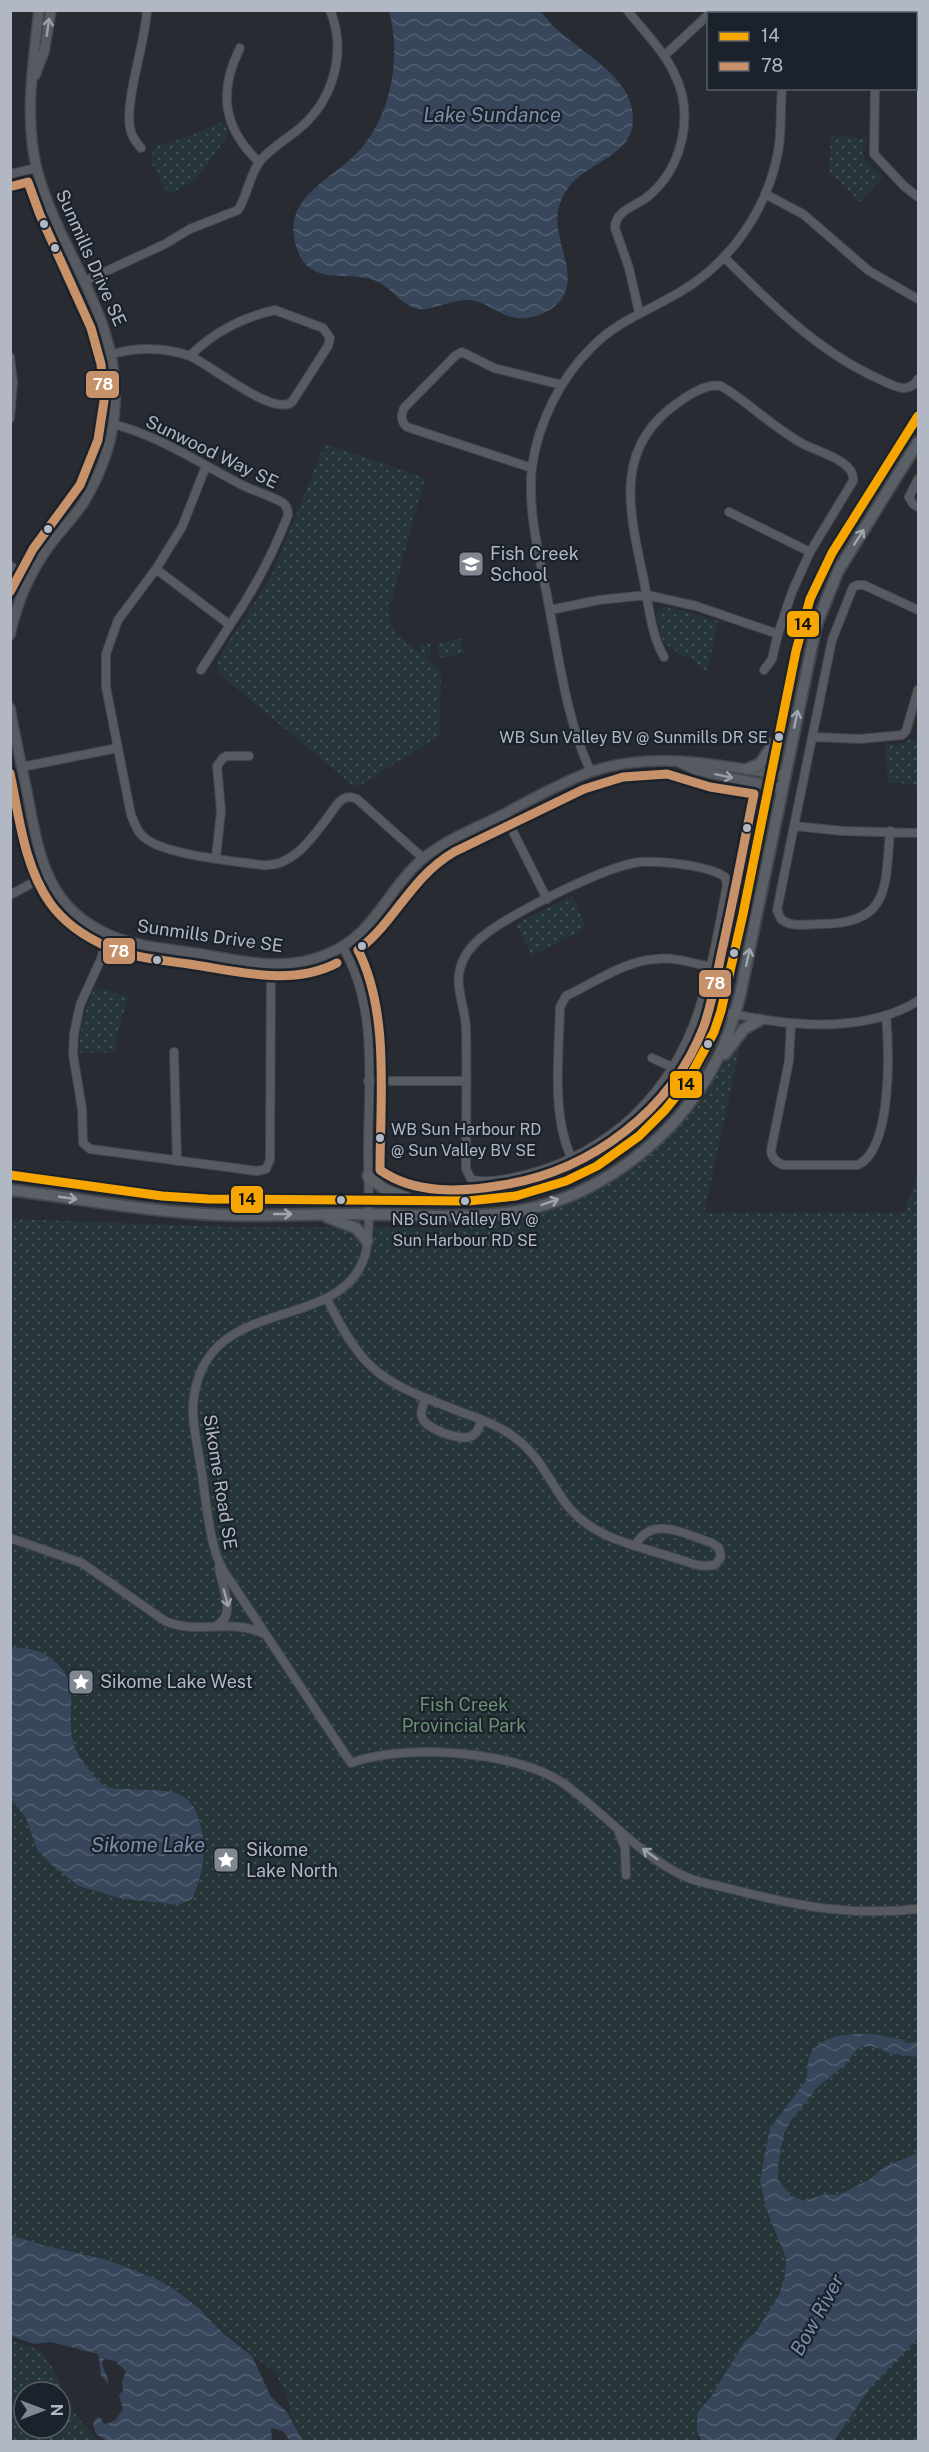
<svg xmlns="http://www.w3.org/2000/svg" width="929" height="2452" viewBox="0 0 929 2452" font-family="'Public Sans',sans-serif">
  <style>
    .park { fill: url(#park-dots); fill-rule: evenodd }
    .water { fill: url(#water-waves) }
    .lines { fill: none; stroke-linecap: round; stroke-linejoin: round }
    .minor-casing { stroke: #44474b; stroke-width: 10 }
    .tertiary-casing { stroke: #44474b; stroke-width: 12 }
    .secondary-casing { stroke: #44474b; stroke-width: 14 }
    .minor { stroke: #575a60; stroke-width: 8 }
    .tertiary { stroke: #575a60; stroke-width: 9 }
    .secondary { stroke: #5b5f66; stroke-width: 10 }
    .bus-1-casing { stroke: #1b222c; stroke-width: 14 }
    .bus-2-casing { stroke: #1b222c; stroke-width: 14 }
    .bus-1 { stroke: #f7a600; stroke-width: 9 }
    .bus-2 { stroke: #c7916a; stroke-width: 9 }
    .oneway { stroke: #9aa0ab }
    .oneway2 { stroke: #a0a6b1 }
    .bus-dot { fill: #b1b8c4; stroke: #1b222c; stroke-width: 2 }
    .labels { text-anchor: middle; stroke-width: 4.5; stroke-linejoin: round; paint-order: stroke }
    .bus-label { font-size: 16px; fill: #b1b8c4; stroke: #1b222c; text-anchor: end }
    .street-label { font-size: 18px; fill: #b1b8c4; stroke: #1b222c }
    .poi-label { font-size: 18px; fill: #b1b8c4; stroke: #1b222c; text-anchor: start }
    .park-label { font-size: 18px; fill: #6a9273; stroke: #1b222c }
    .water-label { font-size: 20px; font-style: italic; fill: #7b8faa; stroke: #1b222c }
    .line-badge { stroke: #1b222c; stroke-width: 2 }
    .badge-label { font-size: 16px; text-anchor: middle; font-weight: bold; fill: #fff }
    .pale-badge-label { font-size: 16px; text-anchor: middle; font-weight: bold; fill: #111 }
  </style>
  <defs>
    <pattern id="park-dots" width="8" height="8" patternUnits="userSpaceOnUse" patternTransform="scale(1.5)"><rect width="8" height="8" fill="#263638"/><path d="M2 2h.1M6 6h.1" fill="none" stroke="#435153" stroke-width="1.8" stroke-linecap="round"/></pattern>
    <pattern id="water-waves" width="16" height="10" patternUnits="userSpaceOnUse" patternTransform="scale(1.5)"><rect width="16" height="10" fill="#37465b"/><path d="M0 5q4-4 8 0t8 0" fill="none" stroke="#525f71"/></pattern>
  </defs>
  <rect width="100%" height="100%" fill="#282c32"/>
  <!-- park -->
  <path class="park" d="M224,121L229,134L195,181L168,194L150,160L155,147L190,136Z
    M831,136L867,138L862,149L864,159L883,177L860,202L829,171Z
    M325,444L425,478L389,609C390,634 402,639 421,654V645L431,644V655L423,656L441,671L439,736L356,788L218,673V662L222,652L270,579Z
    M664,606L718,621L707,672L688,656L684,657L663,642L656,614L659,608Z
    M460,639L464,653L442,659L438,652V644Z
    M910,739L918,741V785L888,782L885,744L898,745Z
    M572,896L586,928L532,956L516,924Z
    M95,987L128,997L116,1038L115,1053H79L82,1021Z
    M742,1037L704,1213H904L918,1172V2203L700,2425L696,2441H305L293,2420L285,2391L276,2374L216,2325L201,2308L179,2291L142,2274L11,2245L10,1219L226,1227L464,1228C481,1219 499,1220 517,1217C531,1215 544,1211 557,1207C646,1178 693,1111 742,1037Z
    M918,2338V2441L834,2442L870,2387Z
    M11,2340L42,2351L58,2378L69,2407L98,2441H11ZM24,2392H60V2428H24Z"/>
  <!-- water -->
  <path class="water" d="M389,11H541C562,45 625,67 632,109C641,155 590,159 569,187C536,228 587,269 559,302C554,308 546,312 539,315C504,327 496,302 468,300C453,299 430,311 418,309C401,305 391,287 376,281C346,269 309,289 296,246C282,198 328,182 355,155C391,119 402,58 389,11Z
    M10,1648C25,1647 38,1649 50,1658C87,1684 61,1716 76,1750C79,1757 97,1782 104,1785C110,1789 119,1789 126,1789C166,1792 194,1783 202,1832C206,1853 202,1879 192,1899L178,1905L119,1898L79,1886L52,1865L37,1849L26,1818L11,1799Z
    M873,2034L903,2040L906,2043L918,2042V2057L888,2053L884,2050L870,2046L863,2047L857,2049L846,2064L815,2089L814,2092L791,2120L784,2134L778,2165V2180L791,2196L805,2201L826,2194L838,2195L869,2180L884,2167L918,2153V2338L869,2389L834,2441H702L697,2432V2413L711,2397L745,2341L755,2333L779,2295L785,2276L786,2258L766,2208L760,2180L770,2128L805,2082C809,2074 806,2066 809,2058C818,2034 851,2033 873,2034Z
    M10,2235L38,2244L107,2260L154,2278L173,2288L199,2308L223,2333L252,2356L271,2397L287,2412L303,2441H290L283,2431L271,2428L272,2441L108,2442L96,2434L93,2424L95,2419L100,2417L104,2424C119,2421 115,2419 123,2409L119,2395L123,2391L122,2382L126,2371L115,2361L104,2359C99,2368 110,2375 108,2384L101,2375L98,2354L51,2342L34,2344L11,2336Z"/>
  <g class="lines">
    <defs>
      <path id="minor" d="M627,10C643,30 663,50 674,73C695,114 683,169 646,198C635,206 615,211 615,228L629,268L639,312
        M768,10L773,14
        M916,31H918
        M240,48C218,92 223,128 259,162
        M664,56L708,15
        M875,88L874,154L904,186L918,197
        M141,148C136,142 131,136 130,128C125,98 145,45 147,10
        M10,174L36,168
        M765,194L803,214L869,271L918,299
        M724,257C771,304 817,351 879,379C893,385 908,396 918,379
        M85,281L165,244L190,229L238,210C248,195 249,174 261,160C272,147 287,139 300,128C334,99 347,51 330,10
        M275,310L323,328L330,338L328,346L292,402C273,417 211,365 190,356C212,333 243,317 275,310Z
        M112,354C138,347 164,347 190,356
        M10,357L13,382L10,418
        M113,424C159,436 198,462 240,484C253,491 270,495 283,503C287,506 288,510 288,515C273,554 254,590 230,625L156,569
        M206,466L182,527L156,569L118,620L106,654V687L131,815C135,823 137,833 145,838C165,855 234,861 262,865C292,868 312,838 328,817C333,811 337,802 343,799C348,796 352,797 357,799L423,858
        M532,468L407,427C400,421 401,415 404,408L455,356L462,352L494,368L562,385
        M918,479L909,497L913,504L918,507
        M729,512L810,552
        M10,566L30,577
        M550,610L599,600L647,595L696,606L778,634L792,592L810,552L853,481C856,462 820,452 805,445C774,429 750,403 721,386C707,383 690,394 679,402C611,448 630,513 644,581C649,607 651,634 664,657
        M918,610L864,585H858L853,587L832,640L794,826L843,831L918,833
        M201,670L230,625
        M764,670L772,659L778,634
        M813,737L859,739L902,735L906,731L918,690
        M22,767L118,748
        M591,772C566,719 559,658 548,601C540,558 527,511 532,467C538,423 561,377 592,347C617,321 650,310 680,292C731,262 767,210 778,152C782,131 780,110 782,88
        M504,814L547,899
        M794,826L777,910L781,919C791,928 807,924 820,924C891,924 885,887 890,831
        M216,857L221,811L217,766L223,758L227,756H249
        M639,862C661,861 708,865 725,877L727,885C709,979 699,1061 622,1126C598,1145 572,1161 542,1170C526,1175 487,1186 471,1179L466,1169C466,1122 467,1075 466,1027C465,1010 455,984 460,969C463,956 473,944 483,936C512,913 604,867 639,862Z
        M10,895L47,875
        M108,934L101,959L80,1005L74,1034L73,1054L82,1109L83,1143L90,1149L257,1171L266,1169L270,1160L271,965
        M342,946C379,1008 368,1083 368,1152C368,1185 371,1220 366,1252C344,1338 202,1288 193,1405C192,1426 198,1447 201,1468C206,1497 209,1546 223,1570L351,1763C403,1743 517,1751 563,1783C604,1812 639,1856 686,1877C702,1884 722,1886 739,1891C803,1907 851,1916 918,1909
        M721,1011C782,1026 863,1035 918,1001
        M791,1023L789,1061L771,1150C771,1158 776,1162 783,1165H858C893,1148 889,1048 886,1015
        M174,1052L177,1161
        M652,1058L674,1068
        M368,1081H466
        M572,1159C551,1115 559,1056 560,1007L566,996C594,983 624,961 656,959C674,957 693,963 711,967
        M327,1299C364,1373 380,1381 456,1410C476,1418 497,1424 514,1437C538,1454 548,1478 564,1501C589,1537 633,1545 672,1557C684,1560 703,1570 716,1564L721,1557L719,1548L712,1543C686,1535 652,1513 635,1546
        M425,1399C423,1405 420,1411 422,1417C425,1429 462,1442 472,1436C477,1433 480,1426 481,1420
        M10,1538L82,1563L165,1621C197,1635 230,1618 262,1633
        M216,1626C239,1614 220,1585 219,1566
        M618,1830L625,1848L626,1875"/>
      <path id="tertiary" d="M35,75L44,52L51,10
        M10,635C17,602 30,572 50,545C61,530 74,517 84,502C102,472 114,438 115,403C119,318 62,255 39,177C23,123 33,65 39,10
        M10,708C15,736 21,764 27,792C39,854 45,908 112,936C139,947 172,949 201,954C243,961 284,972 325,955C375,935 384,894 420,861C444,840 476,828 504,814C532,799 560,783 590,772C653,750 722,765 785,776
        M681,763L695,770L782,788"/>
      <path id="secondary" d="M747,769L760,764L774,743
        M725,1054L744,1029L760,1020
        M10,1175L162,1196L208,1199L468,1201L516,1196L566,1181L597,1166L639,1136L665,1110L686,1084L697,1066L714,1032L721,1011L743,914L796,651L810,599L832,553L918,416
        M368,1176L384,1189L405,1197
        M10,1190C71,1197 130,1209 191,1213C245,1218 300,1214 354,1214C409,1214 464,1220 518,1211C599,1197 674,1139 713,1067C726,1045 734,1019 740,995L816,626L838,571L918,442
        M327,1217L356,1228L367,1241"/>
    </defs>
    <!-- minor casing -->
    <use href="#minor" class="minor-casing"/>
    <!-- tertiary casing -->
    <use href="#tertiary" class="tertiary-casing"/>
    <!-- secondary casing -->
    <use href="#secondary" class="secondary-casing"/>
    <!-- minor -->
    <use href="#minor" class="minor"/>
    <!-- tertiary -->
    <use href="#tertiary" class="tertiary"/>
    <!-- secondary -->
    <use href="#secondary" class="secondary"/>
    <defs>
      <path id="bus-1" d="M10,1175L162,1196L208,1199L468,1201L516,1196L566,1181L597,1166L639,1136L665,1110L686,1084L714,1032L721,1011L743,914L796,651L810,599L832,553L918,416"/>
      <path id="bus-2" d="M10,592L33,549L80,485L98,440L104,401L101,364L91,328L40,215L28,182L13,186
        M10,773C19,816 24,866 50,903C65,924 85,937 108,947C133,958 162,960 189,964C237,971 291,987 337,963
        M667,774L710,787L754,794C743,848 733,902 721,955C716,979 712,1003 704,1026C672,1110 591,1171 503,1185C463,1192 415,1195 380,1170C380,1100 390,1013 358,950C397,920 409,879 454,852L584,789L623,777Z"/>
    </defs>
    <!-- bus-1 casing -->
    <use href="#bus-1" class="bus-1-casing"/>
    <!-- bus-2 casing -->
    <use href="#bus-2" class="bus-2-casing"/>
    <!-- bus-1 -->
    <use href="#bus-1" class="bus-1"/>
    <!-- bus-2 -->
    <use href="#bus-2" class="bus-2"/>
  </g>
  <!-- one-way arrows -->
  <defs><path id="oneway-shaft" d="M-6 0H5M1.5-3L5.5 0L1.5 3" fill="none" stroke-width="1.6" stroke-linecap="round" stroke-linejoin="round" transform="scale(1.5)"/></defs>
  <g class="oneway">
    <use href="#oneway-shaft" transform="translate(48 27) rotate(-82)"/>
    <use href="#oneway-shaft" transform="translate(724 776) rotate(12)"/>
    <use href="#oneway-shaft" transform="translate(226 1598) rotate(75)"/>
    <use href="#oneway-shaft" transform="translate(650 1854) rotate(-144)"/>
  </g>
  <g class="oneway2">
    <use href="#oneway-shaft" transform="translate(859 537) rotate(-58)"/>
    <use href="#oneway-shaft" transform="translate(796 719) rotate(-78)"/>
    <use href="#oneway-shaft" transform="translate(748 957) rotate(-78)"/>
    <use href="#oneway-shaft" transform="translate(68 1198) rotate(8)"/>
    <use href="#oneway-shaft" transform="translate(550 1202) rotate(-19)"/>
    <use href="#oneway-shaft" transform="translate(283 1214)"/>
  </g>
  <!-- icons -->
  <defs>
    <symbol id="school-square" viewBox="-11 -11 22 22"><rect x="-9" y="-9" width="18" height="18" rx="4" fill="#818791" stroke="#1b222c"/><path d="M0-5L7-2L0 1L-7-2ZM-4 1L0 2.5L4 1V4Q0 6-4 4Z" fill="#fff"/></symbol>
    <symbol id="sight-square" viewBox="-11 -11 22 22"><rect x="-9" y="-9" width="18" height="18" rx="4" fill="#818791" stroke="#1b222c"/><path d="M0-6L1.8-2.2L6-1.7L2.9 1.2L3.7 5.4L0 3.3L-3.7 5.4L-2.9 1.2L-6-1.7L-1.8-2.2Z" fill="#fff"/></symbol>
  </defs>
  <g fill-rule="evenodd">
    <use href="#school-square" x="456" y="549" width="30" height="30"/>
    <use href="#sight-square" x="66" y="1667" width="30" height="30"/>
    <use href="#sight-square" x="211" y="1845" width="30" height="30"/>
  </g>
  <!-- markers -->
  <g class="bus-dot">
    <circle cx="44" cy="224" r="5"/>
    <circle cx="55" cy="248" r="5"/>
    <circle cx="48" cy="529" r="5"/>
    <circle cx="779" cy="737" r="5"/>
    <circle cx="747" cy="828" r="5"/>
    <circle cx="362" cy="946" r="5"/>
    <circle cx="734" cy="953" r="5"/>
    <circle cx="157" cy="960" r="5"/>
    <circle cx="708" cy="1044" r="5"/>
    <circle cx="380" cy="1138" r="5"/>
    <circle cx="341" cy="1200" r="5"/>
    <circle cx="465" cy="1201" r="5"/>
  </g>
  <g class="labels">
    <!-- bus labels -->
    <g class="bus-label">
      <text x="768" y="743">WB Sun Valley BV @ Sunmills DR SE</text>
      <text x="391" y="1135" text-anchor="start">WB Sun Harbour RD<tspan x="391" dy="21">@ Sun Valley BV SE</tspan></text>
      <text x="465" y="1225" text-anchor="middle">NB Sun Valley BV @<tspan x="465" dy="21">Sun Harbour RD SE</tspan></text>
    </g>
    <!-- street labels -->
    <g class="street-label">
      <text transform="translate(91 258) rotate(66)" y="6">Sunmills Drive SE</text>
      <text transform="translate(212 452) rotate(26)" y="6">Sunwood Way SE</text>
      <text transform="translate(210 936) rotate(8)" y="6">Sunmills Drive SE</text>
      <text transform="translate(220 1482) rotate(81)" y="6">Sikome Road SE</text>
    </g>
    <!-- poi labels -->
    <g class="poi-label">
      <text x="490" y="560">Fish Creek<tspan x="490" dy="21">School</tspan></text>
      <text x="100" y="1688">Sikome Lake West</text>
      <text x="246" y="1856">Sikome<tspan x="246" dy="21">Lake North</tspan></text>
    </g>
    <!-- park labels -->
    <g class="park-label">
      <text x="464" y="1711">Fish Creek<tspan x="464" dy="21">Provincial Park</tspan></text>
    </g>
    <!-- water labels -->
    <g class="water-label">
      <text x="492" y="122">Lake Sundance</text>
      <text x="148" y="1852">Sikome Lake</text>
      <text transform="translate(817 2315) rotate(-61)" y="7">Bow River</text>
    </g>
  </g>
  <g class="line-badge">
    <rect x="85" y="370" width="35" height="29" rx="6" fill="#c7916a"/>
    <rect x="786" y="610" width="34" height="28" rx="6" fill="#f7a600"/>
    <rect x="102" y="937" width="34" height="28" rx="6" fill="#c7916a"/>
    <rect x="698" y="969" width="34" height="29" rx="6" fill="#c7916a"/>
    <rect x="669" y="1070" width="34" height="29" rx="6" fill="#f7a600"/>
    <rect x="230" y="1185" width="34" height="29" rx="6" fill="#f7a600"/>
  </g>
  <g class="badge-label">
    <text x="103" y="390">78</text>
    <text x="119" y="957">78</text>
    <text x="715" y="989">78</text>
  </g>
  <g class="pale-badge-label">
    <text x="803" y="630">14</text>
    <text x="686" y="1090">14</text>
    <text x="247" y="1205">14</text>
  </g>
  <!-- border -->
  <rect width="929" height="2452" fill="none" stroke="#b1b8c4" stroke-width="24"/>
  <!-- legend -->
  <rect x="707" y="12" width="210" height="78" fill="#1b222c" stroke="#575e69" stroke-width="1.5"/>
  <rect x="719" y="32" width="30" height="9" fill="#f7a600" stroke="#575e69" stroke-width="1.5"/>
  <text x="761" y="42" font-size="18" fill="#b1b8c4">14</text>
  <rect x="719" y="62" width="30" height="9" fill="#c7916a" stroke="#575e69" stroke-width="1.5"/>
  <text x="761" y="72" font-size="18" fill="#b1b8c4">78</text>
  <!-- north arrow -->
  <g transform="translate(42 2410) rotate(90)"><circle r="28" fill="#1b222c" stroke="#575e69" stroke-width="1.5"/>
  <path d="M0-4.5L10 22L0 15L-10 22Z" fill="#818791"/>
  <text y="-9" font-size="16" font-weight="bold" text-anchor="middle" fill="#b1b8c4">N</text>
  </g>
</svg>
